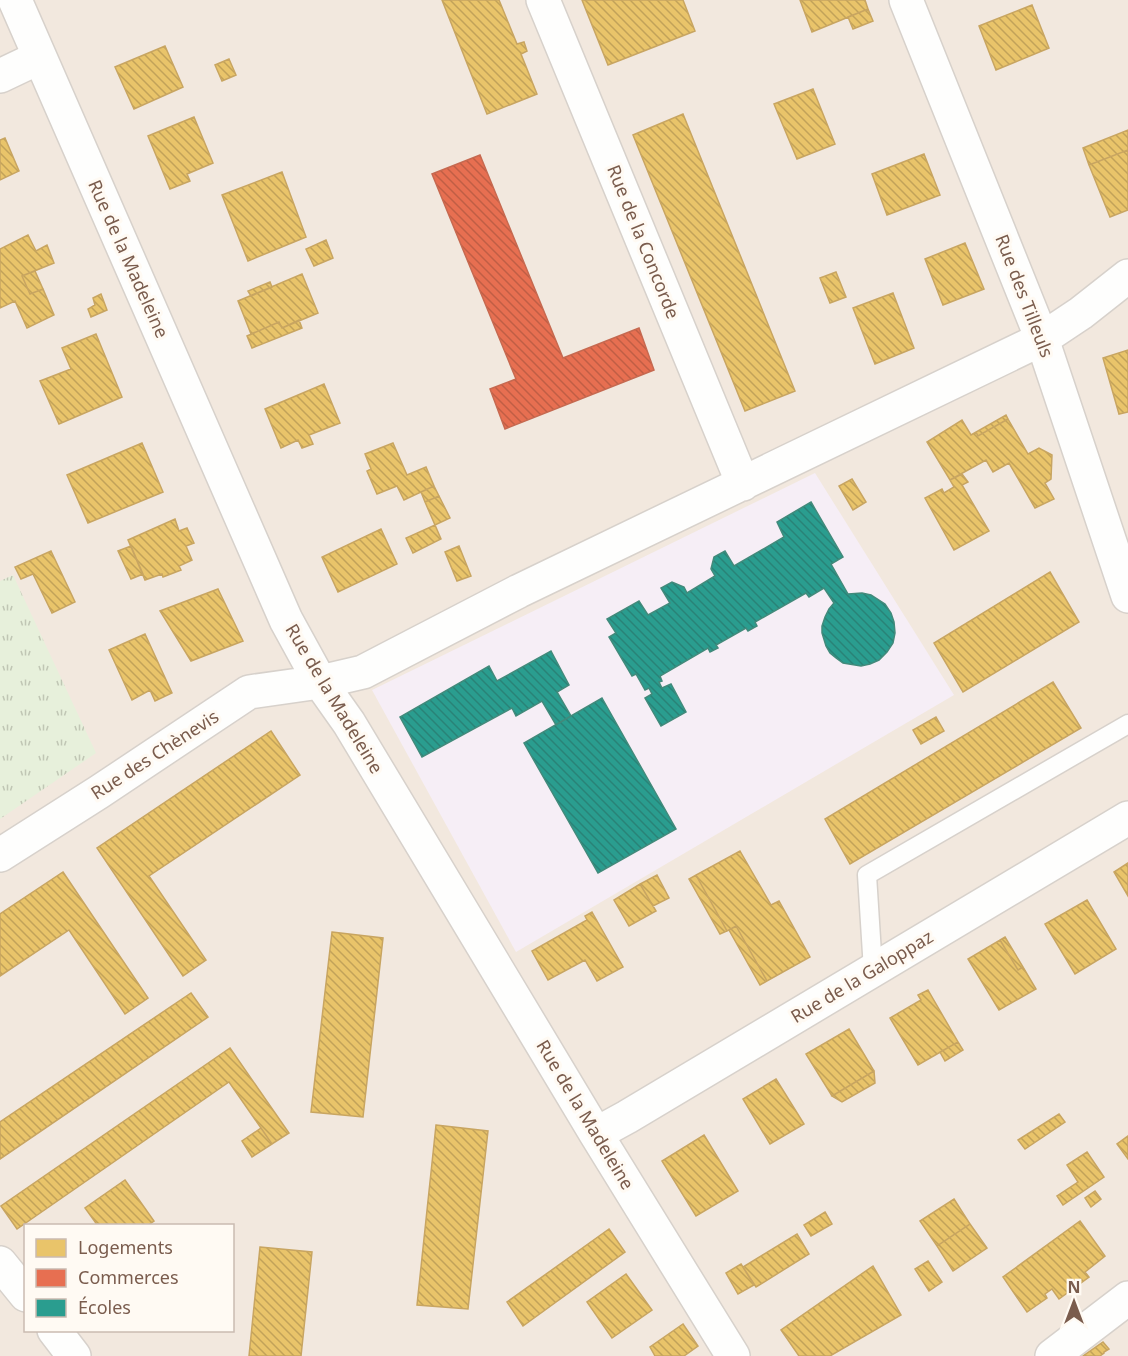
<svg xmlns="http://www.w3.org/2000/svg" width="1128" height="1356" viewBox="0 0 1128 1356" font-family="'Noto Sans',sans-serif">
  <style>
    .residential { fill: #f2e8de; fill-rule: evenodd }
    .education { fill: #f6eef6 }
    .grass { fill: url(#grass-tufts) }
    .homes { fill: url(#homes-back-hatch); stroke: #c8a561; stroke-width: 1.5 }
    .shops { fill: url(#shops-back-hatch); stroke: #c66950; stroke-width: 1.5 }
    .schools { fill: url(#schools-back-hatch); stroke: #428a7b; stroke-width: 1.5 }
    .lines { fill: none; stroke-linecap: round; stroke-linejoin: round }
    .lane-casing { stroke: #d7d1cb; stroke-width: 21 }
    .street-casing { stroke: #d7d1cb; stroke-width: 36 }
    .lane { stroke: #fefefd; stroke-width: 18 }
    .street { stroke: #fefefd; stroke-width: 33 }
    .labels { text-anchor: middle; stroke-width: 6; stroke-linejoin: round; paint-order: stroke }
    .street-label { font-size: 18px; fill: #7a5c4d; stroke: #fffaf3 }
  </style>
  <defs>
    <pattern id="grass-tufts" width="24" height="20" patternUnits="userSpaceOnUse" patternTransform="scale(1.5)"><rect width="24" height="20" fill="#e7f0db"/><path d="M3 7l-1-3M5 7V3M7 7l1-3M15 17l-1-3M17 17v-4M19 17l1-3" fill="none" stroke="#c0c6b4"/></pattern>
    <pattern id="homes-back-hatch" width="6" height="6" patternUnits="userSpaceOnUse" patternTransform="scale(1.5)"><rect width="6" height="6" fill="#e9c46a"/><path d="M-1 5l2 2M0 0l6 6M5-1l2 2" fill="none" stroke="#c2a259"/></pattern>
    <pattern id="shops-back-hatch" width="6" height="6" patternUnits="userSpaceOnUse" patternTransform="scale(1.5)"><rect width="6" height="6" fill="#e76f51"/><path d="M-1 5l2 2M0 0l6 6M5-1l2 2" fill="none" stroke="#c05e45"/></pattern>
    <pattern id="schools-back-hatch" width="6" height="6" patternUnits="userSpaceOnUse" patternTransform="scale(1.5)"><rect width="6" height="6" fill="#2a9d8f"/><path d="M-1 5l2 2M0 0l6 6M5-1l2 2" fill="none" stroke="#298377"/></pattern>
  </defs>
  <rect width="100%" height="100%" fill="#f9f5f0"/>
  <!-- residential -->
  <path class="residential" d="M0,0H1128V1356H0ZM26,1226H232V1330H26Z"/>
  <!-- education -->
  <path class="education" d="M815,473L954,695L516,952L372,690Z"/>
  <!-- grass -->
  <path class="grass" d="M13,575L96,753L0,819V581Z"/>
  <!-- homes -->
  <path class="homes" d="M442,0H499L517,44L524,42L527,51L521,54L537,94L487,114Z
    M582,0H683L695,31L608,65Z
    M800,0H865L868,9L812,32Z
    M1032,5L1049,48L996,70L979,26Z
    M868,9L873,21L853,29L848,17Z
    M165,46L183,87L134,109L115,67Z
    M229,59L236,75L222,81L215,65Z
    M813,89L835,144L797,159L774,104Z
    M683,114L795,391L745,411L633,135Z
    M194,117L213,163L187,174L190,181L170,189L148,136Z
    M1128,130V150L1089,165L1083,148Z
    M5,138L19,171L0,180V140Z
    M1128,150V210L1110,217L1089,165Z
    M924,154L940,195L887,215L872,174Z
    M282,172L306,237L248,261L222,195Z
    M28,235L36,251L47,245L54,263L22,276L30,294L43,289L54,315L27,328L15,301L0,308V249Z
    M326,240L333,258L314,266L306,249Z
    M965,243L984,289L943,305L925,259Z
    M35,271L43,289L30,294L22,276Z
    M836,272L846,297L830,303L820,278Z
    M302,274L318,313L282,328L279,322L251,334L238,301Z
    M270,282L272,287L251,296L248,291Z
    M893,293L914,348L875,364L853,308Z
    M101,294L107,310L91,317L88,309L95,305L93,298Z
    M299,320L302,328L252,348L247,336L279,322L282,328Z
    M96,334L122,397L59,424L40,381L71,369L62,348Z
    M1128,350V412L1119,414L1103,358Z
    M324,384L340,423L309,435L313,444L302,448L298,440L281,448L265,409Z
    M1006,415L1008,419L978,436L976,432Z
    M1008,419L1028,454L1039,448L1052,455L1051,479L1045,483L1054,499L1035,508L1009,463L993,472L986,460L950,480L927,442L962,420L971,435L976,432L978,436Z
    M142,443L163,492L88,523L67,475Z
    M393,443L407,475L426,467L434,486L404,500L397,486L377,494L367,471L371,469L365,454Z
    M962,474L968,482L962,485L989,531L954,550L925,498L942,489L944,493L954,487L950,480Z
    M852,479L866,502L853,510L839,486Z
    M434,486L439,496L425,502L421,492Z
    M439,496L450,518L435,525L425,502Z
    M175,519L179,531L187,528L194,543L186,546L192,560L179,566L181,570L163,577L162,574L145,580L128,540Z
    M435,525L441,539L413,553L406,538Z
    M381,529L397,564L338,592L322,557Z
    M131,546L143,574L131,579L118,551Z
    M459,546L471,576L457,581L445,552Z
    M51,551L75,602L52,613L33,574L21,579L15,567Z
    M1050,572L1079,622L963,692L934,643Z
    M218,589L243,641L191,661L160,611Z
    M145,634L172,693L155,701L150,690L132,700L109,650Z
    M1053,682L1081,728L850,864L825,819Z
    M936,717L944,731L921,744L913,730Z
    M271,731L300,775L149,876L206,960L183,976L97,848Z
    M740,851L771,905L779,901L810,957L767,981L736,926L727,931L696,875Z
    M1128,863V896L1114,872Z
    M63,872L148,998L125,1014L69,930L0,976V914Z
    M657,875L669,898L653,906L640,884Z
    M696,875L727,931L720,934L689,879Z
    M640,884L656,911L629,926L614,900Z
    M1087,900L1116,949L1075,974L1045,924Z
    M592,912L623,967L597,981L585,960L548,980L532,951L587,920L585,916Z
    M736,926L767,981L760,985L729,930Z
    M332,932L383,938L363,1117L311,1112Z
    M1005,937L1023,967L1018,970L1000,940Z
    M1000,940L1018,970L1023,967L1036,989L999,1010L968,959Z
    M928,990L958,1042L918,1065L890,1018L921,1000L918,995Z
    M191,993L208,1017L0,1159V1122Z
    M849,1029L874,1071L832,1096L806,1054Z
    M958,1042L963,1050L945,1061L940,1052Z
    M230,1048L289,1133L272,1144L229,1082L17,1229L1,1206Z
    M874,1071L875,1083L842,1102L832,1096Z
    M776,1079L804,1124L770,1144L743,1099Z
    M1059,1114L1065,1122L1025,1149L1018,1140Z
    M436,1125L488,1131L468,1309L417,1305Z
    M261,1128L272,1144L252,1157L242,1141Z
    M704,1135L738,1191L696,1216L662,1161Z
    M1128,1136V1159L1117,1144Z
    M1087,1152L1104,1177L1063,1205L1057,1196L1078,1182L1067,1165Z
    M125,1180L154,1221L147,1226H98L85,1208Z
    M1095,1191L1101,1199L1091,1207L1085,1198Z
    M954,1199L970,1224L937,1246L920,1221Z
    M825,1212L832,1224L811,1236L804,1225Z
    M1080,1221L1105,1256L1085,1272L1089,1277L1059,1299L1052,1289L1045,1294L1047,1298L1027,1312L1003,1277Z
    M970,1224L987,1248L953,1271L937,1246Z
    M609,1229L625,1252L523,1326L507,1302Z
    M797,1234L809,1254L756,1287L743,1267Z
    M260,1247L312,1252L301,1356H249Z
    M928,1261L942,1282L929,1291L915,1269Z
    M741,1264L754,1285L738,1294L726,1273Z
    M873,1266L901,1315L830,1356H799L781,1330Z
    M626,1274L652,1310L612,1338L587,1302Z
    M683,1324L698,1346L684,1356H655L650,1347Z
    M1103,1342L1109,1349L1104,1352V1353L1100,1356H1083Z"/>
  <!-- shops -->
  <path class="shops" d="M480,155L563,358L639,328L654,370L505,429L490,389L516,379L432,174Z"/>
  <!-- schools -->
  <path class="schools" d="M811,502L843,557L831,564L848,594L862,593L871,595L885,604L891,613L894,622L895,633L893,643L887,652L879,660L870,664L861,666L843,663L836,658L830,653L826,646L822,633V626L825,617L829,609L834,603L824,588L809,597L806,593L755,622L757,626L748,631L746,628L716,645L718,648L710,652L708,648L660,676L662,681L659,682L662,688L671,684L686,712L661,726L645,698L652,694L649,688L645,690L636,674L632,676L609,637L616,633L607,619L639,601L648,615L670,603L661,588L672,582L684,587L687,593L715,576L711,569L714,557L725,551L734,566L784,537L777,522Z
    M551,651L569,685L557,692L571,716L556,725L542,701L516,716L512,708L422,757L400,717L489,666L497,681Z
    M602,698L676,829L598,873L524,743Z"/>
  <g class="lines">
    <defs>
      <path id="lane" d="M873,970L867,875L1128,724"/>
      <path id="street" d="M15,0L286,620L320,682L349,723L596,1134L733,1356
        M543,0L743,484
        M906,0L1042,339L1128,596
        M0,76L40,57
        M0,855L99,792L249,692L320,682L363,672L519,591L1042,339L1081,313L1128,276
        M596,1134L627,1117L1128,818
        M0,1263L26,1295
        M54,1330L74,1356
        M1052,1356L1128,1298"/>
    </defs>
    <!-- lane casing -->
    <use href="#lane" class="lane-casing"/>
    <!-- street casing -->
    <use href="#street" class="street-casing"/>
    <!-- lane -->
    <use href="#lane" class="lane"/>
    <!-- street -->
    <use href="#street" class="street"/>
  </g>
  <g class="labels">
    <!-- street labels -->
    <g class="street-label">
      <text transform="translate(643 242) rotate(68)" y="6">Rue de la Concorde</text>
      <text transform="translate(128 259) rotate(66)" y="6">Rue de la Madeleine</text>
      <text transform="translate(1024 296) rotate(69)" y="6">Rue des Tilleuls</text>
      <text transform="translate(334 699) rotate(59)" y="6">Rue de la Madeleine</text>
      <text transform="translate(155 755) rotate(-33)" y="6">Rue des Chènevis</text>
      <text transform="translate(862 977) rotate(-31)" y="6">Rue de la Galoppaz</text>
      <text transform="translate(585 1115) rotate(59)" y="6">Rue de la Madeleine</text>
    </g>
  </g>
  <!-- legend -->
  <rect x="24" y="1224" width="210" height="108" fill="#fffaf3" stroke="#cabbb1" stroke-width="1.5"/>
  <rect x="36" y="1239" width="30" height="18" fill="#e9c46a" stroke="#cabbb1" stroke-width="1.5"/>
  <text x="78" y="1254" font-size="18" fill="#7a5c4d">Logements</text>
  <rect x="36" y="1269" width="30" height="18" fill="#e76f51" stroke="#cabbb1" stroke-width="1.5"/>
  <text x="78" y="1284" font-size="18" fill="#7a5c4d">Commerces</text>
  <rect x="36" y="1299" width="30" height="18" fill="#2a9d8f" stroke="#cabbb1" stroke-width="1.5"/>
  <text x="78" y="1314" font-size="18" fill="#7a5c4d">Écoles</text>
  <!-- north arrow -->
  <g transform="translate(1074 1302)" stroke="#fffaf3" stroke-width="4.5" paint-order="stroke">
  <path d="M0-4.5L10 22L0 15L-10 22Z" fill="#7a5c4d"/>
  <text y="-9" font-size="16" font-weight="bold" text-anchor="middle" fill="#7a5c4d">N</text>
  </g>
</svg>
